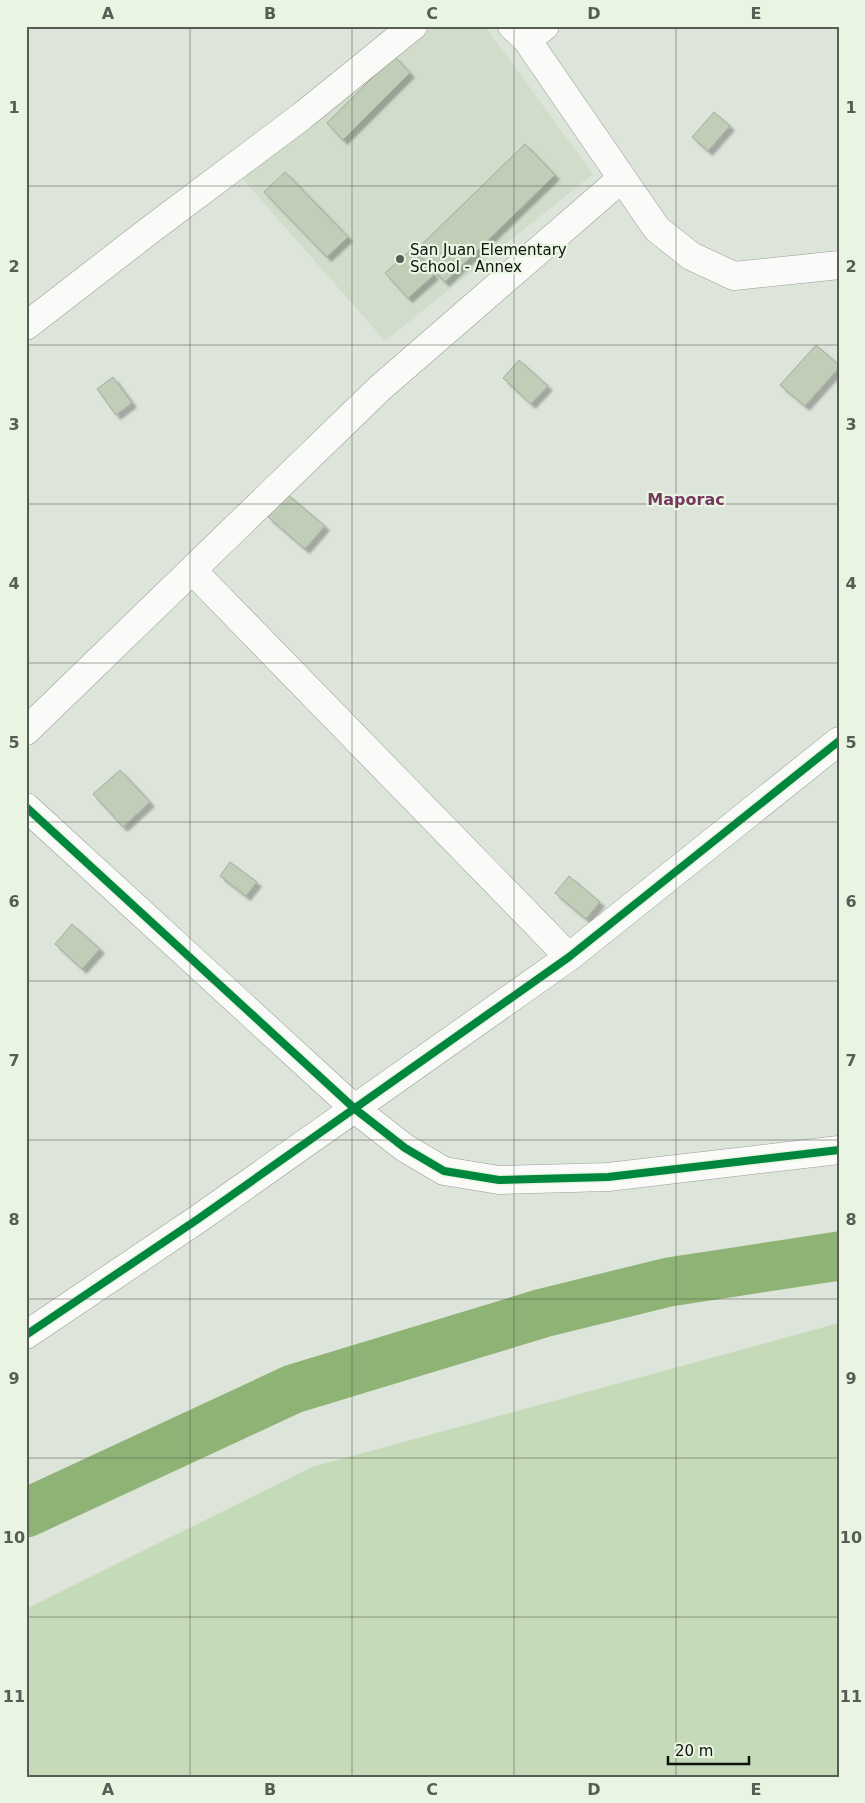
<svg xmlns="http://www.w3.org/2000/svg" width="865" height="1803" viewBox="0 0 865 1803" font-family="'DejaVu Sans',sans-serif">
  <style>
    .built { fill: #d1ddca }
    .green { fill: #c5dab8 }
    .lines { fill: none; stroke-linecap: round; stroke-linejoin: round }
    .river { stroke: #8fb374; stroke-width: 49 }
    .building { fill: #c0cdb7; stroke: #a4a9a1; filter: url(#shadow) }
    .minor-casing { stroke: #989d95; stroke-width: 29 }
    .minor { stroke: #fafbf9; stroke-width: 28 }
    .cycleway-casing { stroke: #e9f5e2; stroke-width: 11 }
    .cycleway { stroke: #00873e; stroke-width: 8 }
    .grid { fill: none; stroke: #575c54; stroke-width: 1; stroke-opacity: 0.55 }
    .poi-dot { fill: #575c54; stroke: #e9f5e2; stroke-width: 2 }
    .labels { text-anchor: middle; stroke-width: 4.5; stroke-linejoin: round; paint-order: stroke }
    .poi-label { font-size: 15px; fill: #0f130d; stroke: #e9f5e2; text-anchor: start }
    .neighbourhood-label { font-size: 16px; font-weight: bold; fill: #75385e; stroke: #e9f5e2 }
    .neatline { fill: none; stroke: #575c54; stroke-width: 2 }
    .grid-label { font-size: 16px; text-anchor: middle; font-weight: bold; fill: #575c54 }
  </style>
  <defs>
    <filter id="shadow"><feDropShadow dx="4.5" dy="4.5" stdDeviation="1" flood-color="#0004"/></filter>
  </defs>
  <rect width="100%" height="100%" fill="#dde4d9"/>
  <!-- built -->
  <path class="built" d="M428,26H485L593,174L385,341L241,177L383,57Z"/>
  <!-- green -->
  <path class="green" d="M839,1323V1777H26V1609L312,1467Z"/>
  <g class="lines">
    <!-- river -->
    <path class="river" d="M26,1513L293,1389L543,1313L669,1282L839,1256"/>
  </g>
  <!-- building -->
  <path class="building" d="M394,56L410,73L343,140L327,123Z
    M714,112L730,126L708,151L692,137Z
    M525,144L555,175L445,282L415,251Z
    M285,172L348,237L327,257L264,192Z
    M411,250L434,275L408,298L385,273Z
    M816,345L839,365V368L805,406L780,385Z
    M519,360L548,386L531,404L503,378Z
    M113,377L132,403L116,415L97,389Z
    M287,494L325,526L305,549L268,517Z
    M120,770L150,802L123,827L93,794Z
    M230,862L257,882L246,896L220,876Z
    M569,876L600,902L586,919L555,893Z
    M72,924L100,949L82,969L55,944Z"/>
  <g class="lines">
    <defs>
      <path id="minor" d="M512,26L527,40L545,26
        M527,40L657,229L691,256L734,276L839,265
        M26,326L150,230L302,116L413,26
        M192,570L569,957
        M26,731L380,388L621,179
        M26,807L355,1109L405,1148L444,1171L499,1180L608,1177L839,1150
        M26,1335L198,1219L569,957L839,741"/>
    </defs>
    <!-- minor casing -->
    <use href="#minor" class="minor-casing"/>
    <!-- minor -->
    <use href="#minor" class="minor"/>
    <defs>
      <path id="cycleway" d="M26,807L355,1109L405,1148L444,1171L499,1180L608,1177L839,1150
        M26,1335L198,1219L569,957L839,741"/>
    </defs>
    <!-- cycleway casing -->
    <use href="#cycleway" class="cycleway-casing"/>
    <!-- cycleway -->
    <use href="#cycleway" class="cycleway"/>
  </g>
  <!-- grid -->
  <path class="grid" d="M190,26V1777M352,26V1777M514,26V1777M676,26V1777M26,186H839M26,345H839M26,504H839M26,663H839M26,822H839M26,981H839M26,1140H839M26,1299H839M26,1458H839M26,1617H839"/>
  <!-- markers -->
  <circle class="poi-dot" cx="400" cy="259" r="5"/>
  <g class="labels">
    <!-- poi labels -->
    <g class="poi-label">
      <text x="410" y="255">San Juan Elementary<tspan x="410" dy="17">School - Annex</tspan></text>
    </g>
    <!-- neighbourhood labels -->
    <g class="neighbourhood-label">
      <text x="686" y="505">Maporac</text>
    </g>
  </g>
  <!-- border -->
  <rect width="865" height="1803" fill="none" stroke="#e9f5e2" stroke-width="55"/>
  <!-- scale -->
  <path d="M668 1756v8h81v-8" fill="none" stroke="#0f130d" stroke-width="2.5"/>
  <text x="675" y="1756" font-size="15" fill="#0f130d" stroke="#e9f5e2" stroke-width="4" paint-order="stroke">20 m</text>
  <rect x="28" y="28" width="810" height="1748" class="neatline"/>
  <g class="grid-label">
    <text x="108" y="19">A</text>
    <text x="270" y="19">B</text>
    <text x="432" y="19">C</text>
    <text x="594" y="19">D</text>
    <text x="756" y="19">E</text>
    <text x="14" y="113">1</text>
    <text x="851" y="113">1</text>
    <text x="14" y="272">2</text>
    <text x="851" y="272">2</text>
    <text x="14" y="430">3</text>
    <text x="851" y="430">3</text>
    <text x="14" y="589">4</text>
    <text x="851" y="589">4</text>
    <text x="14" y="748">5</text>
    <text x="851" y="748">5</text>
    <text x="14" y="907">6</text>
    <text x="851" y="907">6</text>
    <text x="14" y="1066">7</text>
    <text x="851" y="1066">7</text>
    <text x="14" y="1225">8</text>
    <text x="851" y="1225">8</text>
    <text x="14" y="1384">9</text>
    <text x="851" y="1384">9</text>
    <text x="14" y="1543">10</text>
    <text x="851" y="1543">10</text>
    <text x="14" y="1702">11</text>
    <text x="851" y="1702">11</text>
    <text x="108" y="1795">A</text>
    <text x="270" y="1795">B</text>
    <text x="432" y="1795">C</text>
    <text x="594" y="1795">D</text>
    <text x="756" y="1795">E</text>
  </g>
</svg>
